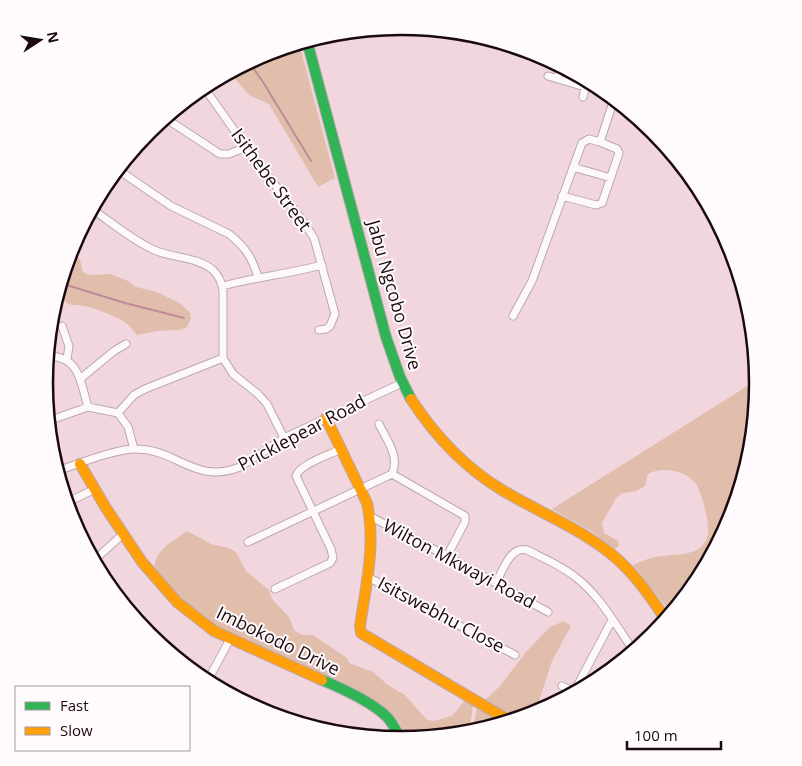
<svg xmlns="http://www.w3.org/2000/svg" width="802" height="766" viewBox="0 0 802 766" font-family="'Open Sans',sans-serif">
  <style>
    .green { fill: #e1bdac }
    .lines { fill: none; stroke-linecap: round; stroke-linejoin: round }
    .stream { stroke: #bf8b99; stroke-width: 2 }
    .street-casing { stroke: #bca7ad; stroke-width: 9 }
    .fast-casing { stroke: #bca7ad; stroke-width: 12 }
    .slow-casing { stroke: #bca7ad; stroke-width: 12 }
    .street { stroke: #fdf9fa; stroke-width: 7 }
    .fast { stroke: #30b455; stroke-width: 10 }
    .slow { stroke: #ff9f0a; stroke-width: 10 }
    .labels { text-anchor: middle; stroke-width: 4; stroke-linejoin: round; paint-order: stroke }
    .street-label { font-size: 18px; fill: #1a0a0f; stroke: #fffafb }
    .rim { fill: none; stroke: #1a0a0f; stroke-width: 2.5 }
  </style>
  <rect width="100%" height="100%" fill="#f1d6dd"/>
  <!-- green -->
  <path class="green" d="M299,43L335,178L318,187L269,104L249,95L229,72L265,53Z
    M69,253L74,254L80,260L83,272L89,275L110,274L128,281L136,287L157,292L181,304L190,313L191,318L187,327L179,330L157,331L137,335C133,331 130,326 126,323C122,319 95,308 89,307C72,303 71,309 57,295Z
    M757,380L751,453L730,520L697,581L671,613L633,565C639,562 645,560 651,558C664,554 693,557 702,546C705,543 708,536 708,532C709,521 702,493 696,484C687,470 661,466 648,474L645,486L636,491L623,493L617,497L602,523L604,533L618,541L619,545L615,549L591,531L552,509Z
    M187,531L211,544L229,548L236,552L246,571L269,590L272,599L289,617L294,630L302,635H313L347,658L349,663L373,672L388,685L405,695L427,720L434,721L452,716L465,700L473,705L470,727L473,730L477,707L505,722L470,733L407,739C403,728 397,718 389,711C377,701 363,695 350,688C309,667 265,653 225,631C197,615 176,593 154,569C156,547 172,543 187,531Z
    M564,621L571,626L552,661L538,704L544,709L514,720L483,702L500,686L526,652L550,627Z"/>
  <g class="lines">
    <!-- stream -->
    <path class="stream" d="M249,62L263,82L311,161
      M60,283L125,303L184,318"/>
    <defs>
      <path id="street" d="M548,76L585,87
        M557,79L561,66
        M203,86L246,147L302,220L314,238L335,314L330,326L326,329L319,330
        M583,97L587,80
        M165,118L220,154H229L246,147
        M573,167L611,178
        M117,169L171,206L229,234C245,247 252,257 258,277
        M562,196L596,205L602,203L619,153L617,149L600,142
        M92,209C112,223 132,240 154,250C172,258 198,257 213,270C219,276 222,283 223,291V358L233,374L258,394L267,404L284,438
        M223,286C255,277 289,274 322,265
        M513,316L532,281L582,143L589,139L600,142L614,99
        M62,326L69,346L67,359
        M47,356C80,356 80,381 88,407
        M80,379L114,351L126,344
        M118,413L134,395L145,389L223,358
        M48,421L88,407L118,413L128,427L134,449
        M57,471C78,464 112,450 134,449C177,448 194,485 240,467L284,438L402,383
        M392,474L465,516V522L447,556
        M66,503L95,489
        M371,517L447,556L548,612
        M248,542L392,474C400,456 387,441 379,424
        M93,559L100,555L123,534
        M366,576L515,655
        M496,583C503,570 510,546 527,550C543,558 560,565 574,576C600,595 616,626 634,651
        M275,589L330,563L333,558L331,549L296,476C300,464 329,455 341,449
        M207,682L230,639
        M562,686L575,692
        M574,692L612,620"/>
      <path id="fast" d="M307,41L386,337L400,377L411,399
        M322,680C341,688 373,703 387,717C393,723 397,732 401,740"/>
      <path id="slow" d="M411,399C435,436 464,467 502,490C537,511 577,527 610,553C633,571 650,596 666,620
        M326,418L367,503C376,544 366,585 360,626L361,633L510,721
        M80,464L106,508L142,562L177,602L214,631L322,680"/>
    </defs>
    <!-- street casing -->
    <use href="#street" class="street-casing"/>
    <!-- fast casing -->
    <use href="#fast" class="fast-casing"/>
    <!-- slow casing -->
    <use href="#slow" class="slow-casing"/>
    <!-- street -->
    <use href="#street" class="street"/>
    <!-- fast -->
    <use href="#fast" class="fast"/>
    <!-- slow -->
    <use href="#slow" class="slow"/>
  </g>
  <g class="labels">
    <!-- street labels -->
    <g class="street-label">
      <text transform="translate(271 180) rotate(54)" y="6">Isithebe Street</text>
      <text transform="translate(394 295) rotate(74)" y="6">Jabu Ngcobo Drive</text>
      <text transform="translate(302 433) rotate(-28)" y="6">Pricklepear Road</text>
      <text transform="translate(459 564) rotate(28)" y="6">Wilton Mkwayi Road</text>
      <text transform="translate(441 615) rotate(28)" y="6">Isitswebhu Close</text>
      <text transform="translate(278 641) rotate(26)" y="6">Imbokodo Drive</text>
    </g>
  </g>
  <!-- crop -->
  <path d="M0 0H802V766H0ZM53 383a348 348 0 1 1 696 0a348 348 0 1 1-696 0Z" fill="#fffafb" fill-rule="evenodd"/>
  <path class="rim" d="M53 383a348 348 0 1 1 696 0a348 348 0 1 1-696 0Z"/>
  <!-- legend -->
  <rect x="15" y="686" width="175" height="65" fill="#fffafb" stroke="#a39a9d"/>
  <rect x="25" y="702" width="25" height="8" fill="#30b455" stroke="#a39a9d"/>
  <text x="60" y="711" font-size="15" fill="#1a0a0f">Fast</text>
  <rect x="25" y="727" width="25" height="8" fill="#ff9f0a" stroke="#a39a9d"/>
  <text x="60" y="736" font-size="15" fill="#1a0a0f">Slow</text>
  <!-- north arrow -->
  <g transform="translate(40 40) rotate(78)" stroke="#fffafb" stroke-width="4" paint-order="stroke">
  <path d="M0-4L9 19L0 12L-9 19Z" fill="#1a0a0f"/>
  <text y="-8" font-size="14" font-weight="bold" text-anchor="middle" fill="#1a0a0f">N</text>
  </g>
  <!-- scale -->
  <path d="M627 741v8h94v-8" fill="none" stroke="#1a0a0f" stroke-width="2.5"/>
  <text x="634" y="741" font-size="15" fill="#1a0a0f" stroke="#fffafb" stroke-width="4" paint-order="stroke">100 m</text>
</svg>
